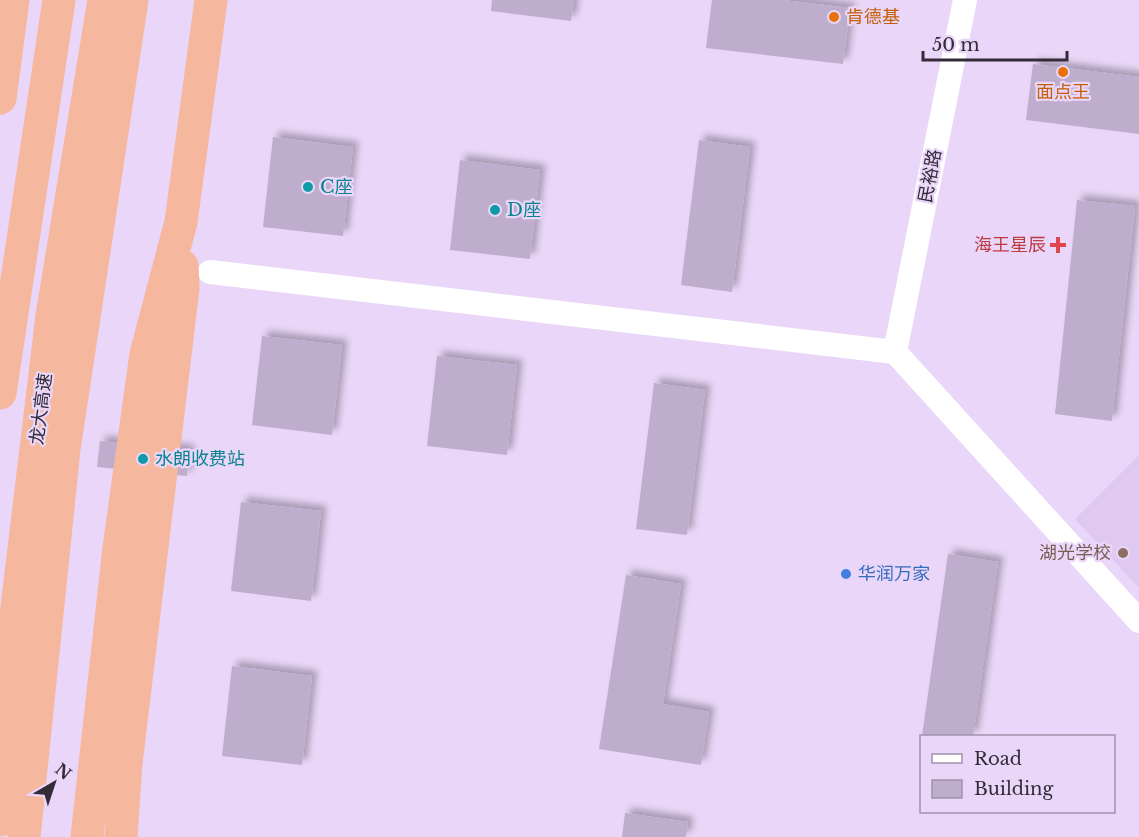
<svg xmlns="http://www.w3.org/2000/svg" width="1139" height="837" viewBox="0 0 1139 837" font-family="'Libre Baskerville','Noto Sans SC',serif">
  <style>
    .built { fill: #dfc9f1 }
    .building { fill: #bfadcd; filter: url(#shadow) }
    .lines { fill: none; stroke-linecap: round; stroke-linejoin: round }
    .minor { stroke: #fff; stroke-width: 24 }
    .highway { stroke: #f5b79e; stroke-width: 33 }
    .food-dot { fill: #e8710a; stroke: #e9d6f8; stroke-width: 2 }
    .culture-dot { fill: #0f9aa8; stroke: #e9d6f8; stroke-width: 2 }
    .health-dot { fill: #e0444e; stroke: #e9d6f8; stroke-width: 2 }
    .education-dot { fill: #8d6e63; stroke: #e9d6f8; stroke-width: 2 }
    .shop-dot { fill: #3f7fe0; stroke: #e9d6f8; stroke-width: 2 }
    .labels { text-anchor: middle; stroke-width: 4.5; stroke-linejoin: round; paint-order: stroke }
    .food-label { font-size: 18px; fill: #c56008; stroke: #e9d6f8; text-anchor: start }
    .street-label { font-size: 18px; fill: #332b38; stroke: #e9d6f8 }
    .culture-label { font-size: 18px; fill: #0d838f; stroke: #e9d6f8; text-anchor: start }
    .health-label { font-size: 18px; fill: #be3a42; stroke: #e9d6f8; text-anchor: end }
    .education-label { font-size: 18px; fill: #785e54; stroke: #e9d6f8; text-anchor: end }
    .shop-label { font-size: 18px; fill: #366cbe; stroke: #e9d6f8; text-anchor: start }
  </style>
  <defs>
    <filter id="shadow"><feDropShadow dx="5.5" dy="-5.5" stdDeviation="3" flood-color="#0004"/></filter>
  </defs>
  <rect width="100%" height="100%" fill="#e9d6f8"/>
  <!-- built -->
  <path class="built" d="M1139,455V588L1075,519Z"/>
  <!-- building -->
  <path class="building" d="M492,0H574L571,21L491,11Z
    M712,0H782L850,8L843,64L706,48Z
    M1033,64L1139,77V134L1026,120Z
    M273,137L353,147L343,236L263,227Z
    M699,140L750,147L732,292L681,285Z
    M460,160L540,170L530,259L450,250Z
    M1077,200L1135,206L1112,421L1055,414Z
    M262,336L342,345L332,435L252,425Z
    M437,356L517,365L507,455L427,446Z
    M654,383L705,390L687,535L636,529Z
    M100,441L189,450L187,476L97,467Z
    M241,502L321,511L311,601L231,591Z
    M948,554L998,562L973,736H922Z
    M626,575L681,584L663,704L709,712L701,765L599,749Z
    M232,666L312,676L302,765L222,756Z
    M625,813L688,822L686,837H622Z"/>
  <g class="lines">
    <!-- minor -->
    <path class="minor" d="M210,272L895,352L1139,621
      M895,352L965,0"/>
    <!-- highway -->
    <path class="highway" d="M0,98L13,0
      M0,393L59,0
      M0,820L14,632L52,316L104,0
      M24,837L64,449L132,0
      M87,837L119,548L146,354L181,222L211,0
      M121,837L126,763L183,288L182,266"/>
  </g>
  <!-- markers -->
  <g class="food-dot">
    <circle cx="834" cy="17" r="6"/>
    <circle cx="1063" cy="72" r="6"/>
  </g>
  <g class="culture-dot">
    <circle cx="308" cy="187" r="6"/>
    <circle cx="495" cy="210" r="6"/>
    <circle cx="143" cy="459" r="6"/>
  </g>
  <path class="health-dot" d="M1055 236h6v6h6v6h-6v6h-6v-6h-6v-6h6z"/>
  <circle class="education-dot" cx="1123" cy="553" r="6"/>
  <circle class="shop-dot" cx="846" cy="574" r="6"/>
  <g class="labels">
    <!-- food labels -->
    <g class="food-label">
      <text x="846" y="23">肯德基</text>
      <text x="1063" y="98" text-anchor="middle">面点王</text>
    </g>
    <!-- street labels -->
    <g class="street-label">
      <text transform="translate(930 176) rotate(-79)" y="6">民裕路</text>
      <text transform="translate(41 409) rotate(-83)" y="6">龙大高速</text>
    </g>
    <!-- culture labels -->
    <g class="culture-label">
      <text x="320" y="193">C座</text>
      <text x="507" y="216">D座</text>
      <text x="155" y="465">水朗收费站</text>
    </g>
    <!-- health labels -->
    <g class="health-label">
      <text x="1046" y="251">海王星辰</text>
    </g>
    <!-- education labels -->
    <g class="education-label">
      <text x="1111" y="559">湖光学校</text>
    </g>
    <!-- shop labels -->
    <g class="shop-label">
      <text x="858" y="580">华润万家</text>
    </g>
  </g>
  <!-- legend -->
  <rect x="920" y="735" width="195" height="78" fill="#e9d6f8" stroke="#a092ab" stroke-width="1.5"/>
  <rect x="932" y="754" width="30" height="9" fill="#ffffff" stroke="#a092ab" stroke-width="1.5"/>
  <text x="974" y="765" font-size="18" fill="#332b38">Road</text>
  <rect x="932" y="780" width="30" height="18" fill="#bfadcd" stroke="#a092ab" stroke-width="1.5"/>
  <text x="974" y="795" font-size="18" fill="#332b38">Building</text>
  <!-- north arrow -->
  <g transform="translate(54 783) rotate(39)" stroke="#e9d6f8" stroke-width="4.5" paint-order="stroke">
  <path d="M0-4.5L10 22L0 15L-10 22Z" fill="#332b38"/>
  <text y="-9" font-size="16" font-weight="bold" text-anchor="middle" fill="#332b38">N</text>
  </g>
  <!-- scale -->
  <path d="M923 51v9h144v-9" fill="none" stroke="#332b38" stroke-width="3"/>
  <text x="932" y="51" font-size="18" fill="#332b38" stroke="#e9d6f8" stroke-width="4.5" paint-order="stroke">50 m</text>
</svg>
